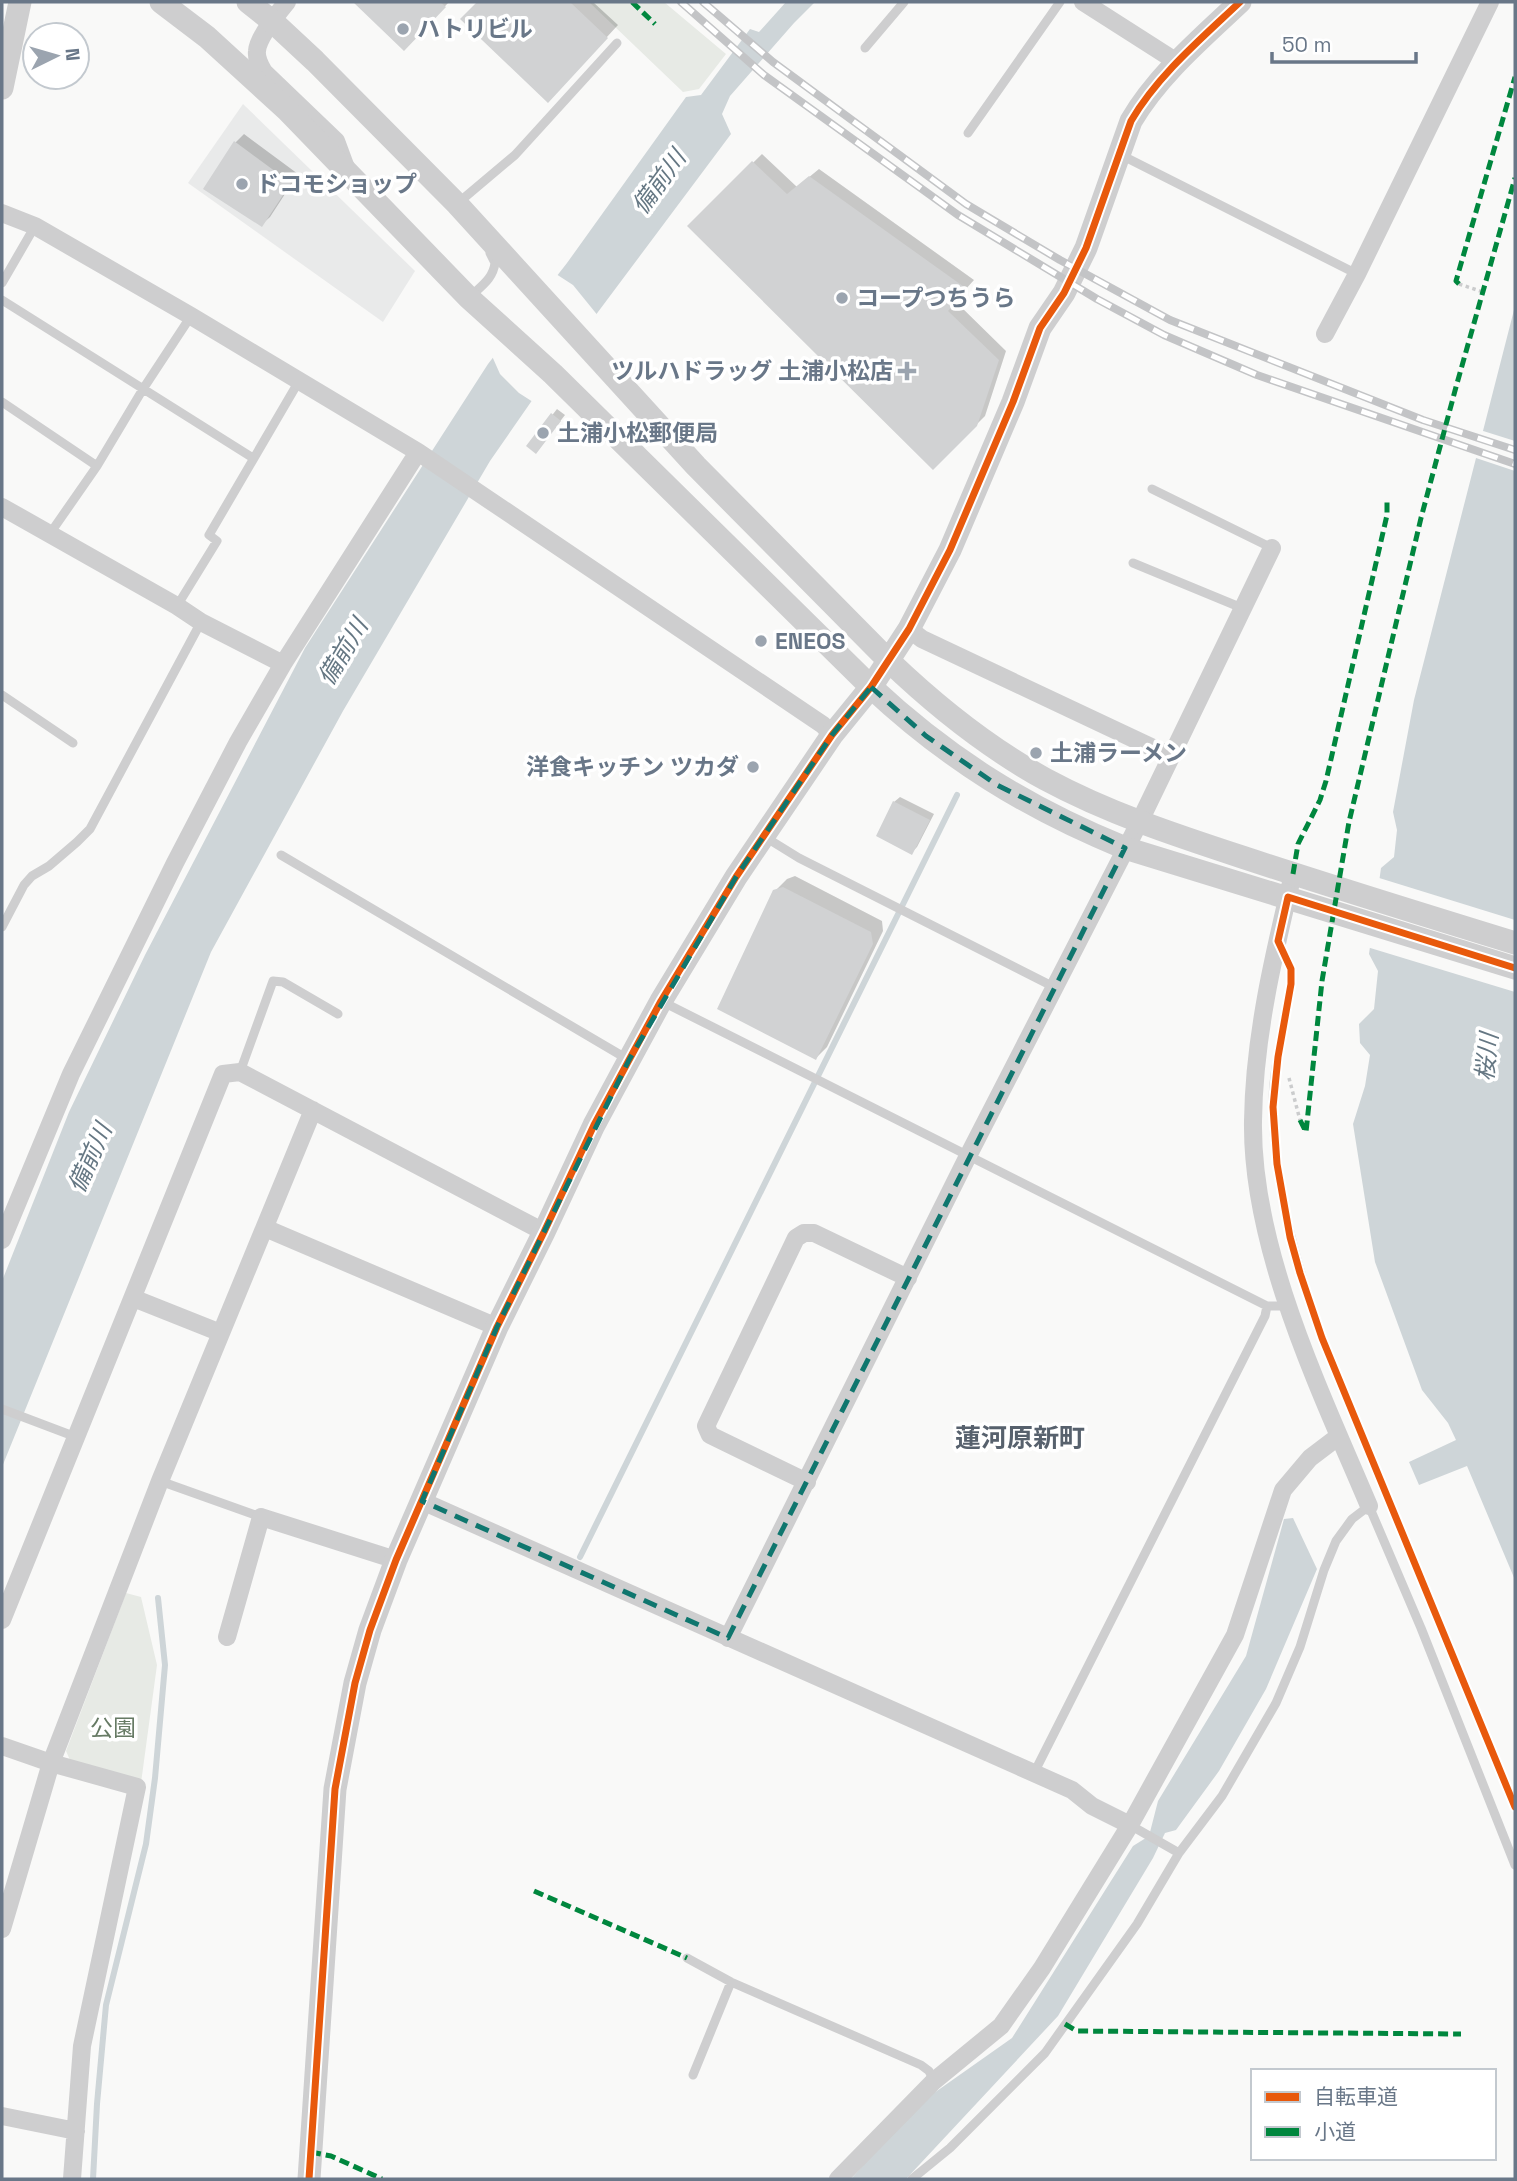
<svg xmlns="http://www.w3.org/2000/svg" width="1517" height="2181" viewBox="0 0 1517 2181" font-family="'Space Grotesk','Noto Sans JP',sans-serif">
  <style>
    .built { fill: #e9eaea }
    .green { fill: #e7eae5 }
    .water { fill: #ced5d8 }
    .pier { fill: #f9f9f8 }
    .shadow { fill: #0003 }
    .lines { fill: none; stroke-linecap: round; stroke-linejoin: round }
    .stream { stroke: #ced5d8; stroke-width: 6 }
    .building { fill: #d1d2d3 }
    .path { stroke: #cbcccd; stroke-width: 3.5; stroke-dasharray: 3.5 3.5; stroke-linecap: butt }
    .service { stroke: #cececf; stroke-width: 9 }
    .minor { stroke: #cececf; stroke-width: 18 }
    .tertiary { stroke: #cececf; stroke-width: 23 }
    .rail-casing { stroke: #c3c4c6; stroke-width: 8 }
    .rail { stroke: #fff; stroke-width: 5; stroke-dasharray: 16; stroke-linecap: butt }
    .quiet { stroke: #00873e; stroke-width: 5; stroke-dasharray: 10 5; stroke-linecap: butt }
    .cycleway-casing { stroke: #fff; stroke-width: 11 }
    .cycleway { stroke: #e8590c; stroke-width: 7 }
    .marked { fill: none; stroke: #0f766e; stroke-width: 5; stroke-dasharray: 14 9; stroke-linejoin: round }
    .poi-dot { fill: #9ba4af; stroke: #fff; stroke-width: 2.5 }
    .labels { text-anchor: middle; stroke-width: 7; stroke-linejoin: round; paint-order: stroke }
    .poi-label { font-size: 23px; font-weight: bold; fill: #697788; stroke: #fff; text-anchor: start }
    .park-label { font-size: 23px; fill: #667a64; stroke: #fff }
    .water-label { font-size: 24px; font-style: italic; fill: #657783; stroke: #fff }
    .quarter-label { font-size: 26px; font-weight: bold; fill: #57616d; stroke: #fff }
  </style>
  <rect width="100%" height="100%" fill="#f9f9f8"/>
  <!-- built -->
  <path class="built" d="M243,104L415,271L383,322L188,183Z"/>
  <!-- green -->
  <path class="green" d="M589,2H664L726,54L699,89L683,92Z
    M126,1593L141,1597L157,1665L141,1783L70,1760L66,1751Z"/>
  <!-- water -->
  <path class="water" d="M786,2H815L794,23L730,96L722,114L731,134L533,399L490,461L343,711L211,952L2,1467V1281L69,1112L145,955L305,648L488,364L567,263L686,97L701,95L750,29L759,32Z
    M1515,306V1580L1467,1466L1419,1485L1409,1462L1456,1440L1448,1423L1422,1390L1375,1262L1353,1124L1365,1086L1370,1055L1360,1043L1359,1024L1374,1009L1378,971L1369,954L1381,868L1394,857L1397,830L1393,812L1414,700Z
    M1293,1518L1317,1569L1266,1689L1219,1771L1176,1830L1165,1833L1153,1858L1058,2016L906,2179H851L874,2153L934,2093L1012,2038L1133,1846L1149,1836L1158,1801L1246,1656L1284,1519Z"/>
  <!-- pier -->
  <path class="pier" d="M556,274L573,285L599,317L533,402L519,393L500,374L492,356Z
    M1480,430L1515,441V471L1473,457Z
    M1376,877L1515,920V992L1367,947Z"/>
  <!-- shadow -->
  <path class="shadow" d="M355,2H449L404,49Z
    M479,2H593L618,25L559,89L463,19Z
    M244,134L298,174L270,217L261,225L206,188L236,142Z
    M762,154L797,187L819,169L974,280L955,301L1006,351L985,416L933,468L689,226Z
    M557,409L565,415L541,446H528Z
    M900,797L934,814L917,847L912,852L894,802Z
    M795,876L882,921L883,931L827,1047L816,1058L775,891L787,879Z"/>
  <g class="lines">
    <!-- stream -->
    <path class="stream" d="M580,1557L957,795
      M93,2179L97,2104L106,2005L146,1844L155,1778L165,1665L158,1598"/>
  </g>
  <!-- building -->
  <path class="building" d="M353,2H440L446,7L404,51Z
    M477,2H570L608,38L548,103L460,19Z
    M234,141L291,183L262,227L203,189Z
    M752,161L787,194L809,176L967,289L948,311L999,360L977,426L933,470L687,226Z
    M551,413L561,421L536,454L526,446Z
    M893,801L930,820L912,855L876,836Z
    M783,887L871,932L873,944L816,1060L717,1009L773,890Z"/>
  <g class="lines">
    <!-- path -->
    <path class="path" d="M1459,284L1483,292
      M1289,1078L1300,1120"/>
    <!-- service -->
    <path class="service" d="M865,48L904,2
      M968,133L1060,2
      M1121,155L1357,274
      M458,203L515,155L617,43
      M2,283L35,226
      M470,297C481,286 493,279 495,263L490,253
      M2,300L253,458
      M2,402L97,466
      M1152,489L1272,548
      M49,535L97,466L143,389L191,316
      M1133,563L1242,608
      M177,606L217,541L209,535L299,381
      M2,695L73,743
      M765,837L799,858L1054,987
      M281,855L629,1060
      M2,927L24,885L32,876L49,866L77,842L90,829L201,622
      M1279,944C1283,951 1288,959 1290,968C1294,983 1288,1000 1285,1015C1280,1046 1272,1079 1273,1110C1275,1189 1296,1264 1322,1338L1515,1807
      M663,1002L1267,1306H1287
      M240,1072L273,981L283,982L338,1014
      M2,1409L76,1437
      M160,1481L261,1517
      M1034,1773L1265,1316L1267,1306
      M1130,1825L1179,1853
      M687,1958L731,1982L921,2065L929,2071L934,2081
      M693,2075L731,1982
      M912,2179L950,2148L1045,2053L1137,1924L1179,1853L1222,1796L1276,1703L1300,1647L1324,1570L1336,1541L1352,1519L1369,1506L1421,1628L1515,1865"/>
    <!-- minor -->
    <path class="minor" d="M287,2C278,13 258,37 257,51C256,59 260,65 264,72L336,141L346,168
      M1083,2L1177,62
      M2,213L35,226L191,316L418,452L823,725L832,735
      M1325,334L1357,274L1490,2
      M2,507L177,606L201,622L283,664
      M909,629L922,639L1170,756
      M1293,874C1274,954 1254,1037 1253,1121C1251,1248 1320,1390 1369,1506
      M265,1228L497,1327
      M2,1240L71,1074L175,863L238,742L283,664L418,452
      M133,1298L221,1333
      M807,1482L710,1435L706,1426L796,1238L804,1233H814L908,1278
      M422,1501L1072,1790L1092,1806L1130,1825
      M2,1620L223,1074L240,1072L544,1232
      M227,1637L261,1517L396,1560
      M728,1638L968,1156L1139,823L1272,548
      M2,1746L51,1763L137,1787L82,2046L72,2179
      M2,1929L51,1763L160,1481L313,1110
      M2,2116L76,2131
      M838,2179L934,2081L1001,2026L1042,1968L1130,1825L1235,1635L1283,1490L1310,1458L1339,1436"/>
    <!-- tertiary -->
    <path class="tertiary" d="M161,2L207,37L287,110L469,298L553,374L871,687C948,759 1027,808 1125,848L1515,968
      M248,2L272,21L315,61L457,204L696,466L889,661C936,706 987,747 1045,779C1108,813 1175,835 1242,857C1333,887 1424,915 1515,943
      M2,88L20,2
      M309,2179L335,1789L355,1683L370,1630L396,1560L497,1327L544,1232L594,1125L629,1060L661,1001L736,877L832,735L871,687L909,629L950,550L1013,402L1040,328L1064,293L1086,248L1131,121C1158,75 1202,38 1240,2"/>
    <defs>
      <path id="rail" d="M681,2L764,75L958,215L1097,299L1164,335L1257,375L1515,464
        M703,2L773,62L966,204L1060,260L1170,320L1423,420L1515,450"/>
    </defs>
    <!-- rail casing -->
    <use href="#rail" class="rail-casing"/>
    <!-- rail -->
    <use href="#rail" class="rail"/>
    <!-- quiet -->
    <path class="quiet" d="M632,2L655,24
      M1459,284L1456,281L1515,77
      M1293,874L1298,844L1320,800L1326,781L1387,515V500
      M1300,1120L1306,1132L1322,981L1349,822L1421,518L1456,387L1515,178
      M534,1891L687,1958
      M1065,2024L1077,2031L1461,2034
      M311,2152L331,2156L382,2179"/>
    <defs>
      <path id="cycleway" d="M1515,968L1288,897L1278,941L1291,969V984L1278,1057L1273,1107L1277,1164L1290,1237L1300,1273L1322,1338L1515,1807
        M309,2179L335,1789L355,1683L370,1630L396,1560L497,1327L544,1232L594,1125L629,1060L661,1001L736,877L832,735L871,687L909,629L950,550L1013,402L1040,328L1064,293L1086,248L1131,121C1158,75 1202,38 1240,2"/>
    </defs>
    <!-- cycleway casing -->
    <use href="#cycleway" class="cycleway-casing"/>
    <!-- cycleway -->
    <use href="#cycleway" class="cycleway"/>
  </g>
  <!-- marked area -->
  <path class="marked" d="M871,687L926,736L997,785L1125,848L728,1638L422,1501L497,1327L629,1060L736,877L832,735Z"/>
  <!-- markers -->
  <g class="poi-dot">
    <circle cx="403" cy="29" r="7"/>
    <circle cx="242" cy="184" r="7"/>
    <circle cx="842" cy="298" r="7"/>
    <path d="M903.5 360.5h7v7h7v7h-7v7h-7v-7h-7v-7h7z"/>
    <circle cx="543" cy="433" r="7"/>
    <circle cx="761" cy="641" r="7"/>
    <circle cx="1036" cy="753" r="7"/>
    <circle cx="753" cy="767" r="7"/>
  </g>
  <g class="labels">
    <!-- poi labels -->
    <g class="poi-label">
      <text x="417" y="37">ハトリビル</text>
      <text x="256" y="192">ドコモショップ</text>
      <text x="856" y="306">コープつちうら</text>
      <text x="893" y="379" text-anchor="end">ツルハドラッグ 土浦小松店</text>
      <text x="557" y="441">土浦小松郵便局</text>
      <text x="775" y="649">ENEOS</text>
      <text x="1050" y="761">土浦ラーメン</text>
      <text x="739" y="775" text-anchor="end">洋食キッチン ツカダ</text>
    </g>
    <!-- park labels -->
    <g class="park-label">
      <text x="113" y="1736">公園</text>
    </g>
    <!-- water labels -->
    <g class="water-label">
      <text transform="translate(659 182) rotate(-54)" y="8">備前川</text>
      <text transform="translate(343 652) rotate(-59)" y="8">備前川</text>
      <text transform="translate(1487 1057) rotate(-84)" y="8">桜川</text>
      <text transform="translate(90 1158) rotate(-66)" y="8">備前川</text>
    </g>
    <!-- quarter labels -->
    <g class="quarter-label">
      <text x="1020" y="1447">蓮河原新町</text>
    </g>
  </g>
  <!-- border -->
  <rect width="1517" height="2181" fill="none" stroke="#697788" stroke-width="7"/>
  <!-- legend -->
  <rect x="1251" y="2069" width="245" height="91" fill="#ffffff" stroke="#c3c9cf" stroke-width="2"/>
  <rect x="1265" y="2092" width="35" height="10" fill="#e8590c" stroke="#c3c9cf" stroke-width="2"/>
  <text x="1314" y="2104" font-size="21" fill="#697788">自転車道</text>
  <rect x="1265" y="2127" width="35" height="10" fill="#00873e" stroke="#c3c9cf" stroke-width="2"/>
  <text x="1314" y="2139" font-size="21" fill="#697788">小道</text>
  <!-- north arrow -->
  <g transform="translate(56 56) rotate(85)"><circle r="33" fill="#ffffff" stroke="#c3c9cf" stroke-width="2"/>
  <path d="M0-5L12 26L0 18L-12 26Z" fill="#9ba4af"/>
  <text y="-10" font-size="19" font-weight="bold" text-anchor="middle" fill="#697788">N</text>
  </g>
  <!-- scale -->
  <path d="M1272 52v10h144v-10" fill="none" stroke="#697788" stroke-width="3.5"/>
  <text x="1282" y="52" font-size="21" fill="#697788" stroke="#ffffff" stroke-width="5" paint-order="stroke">50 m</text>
</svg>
